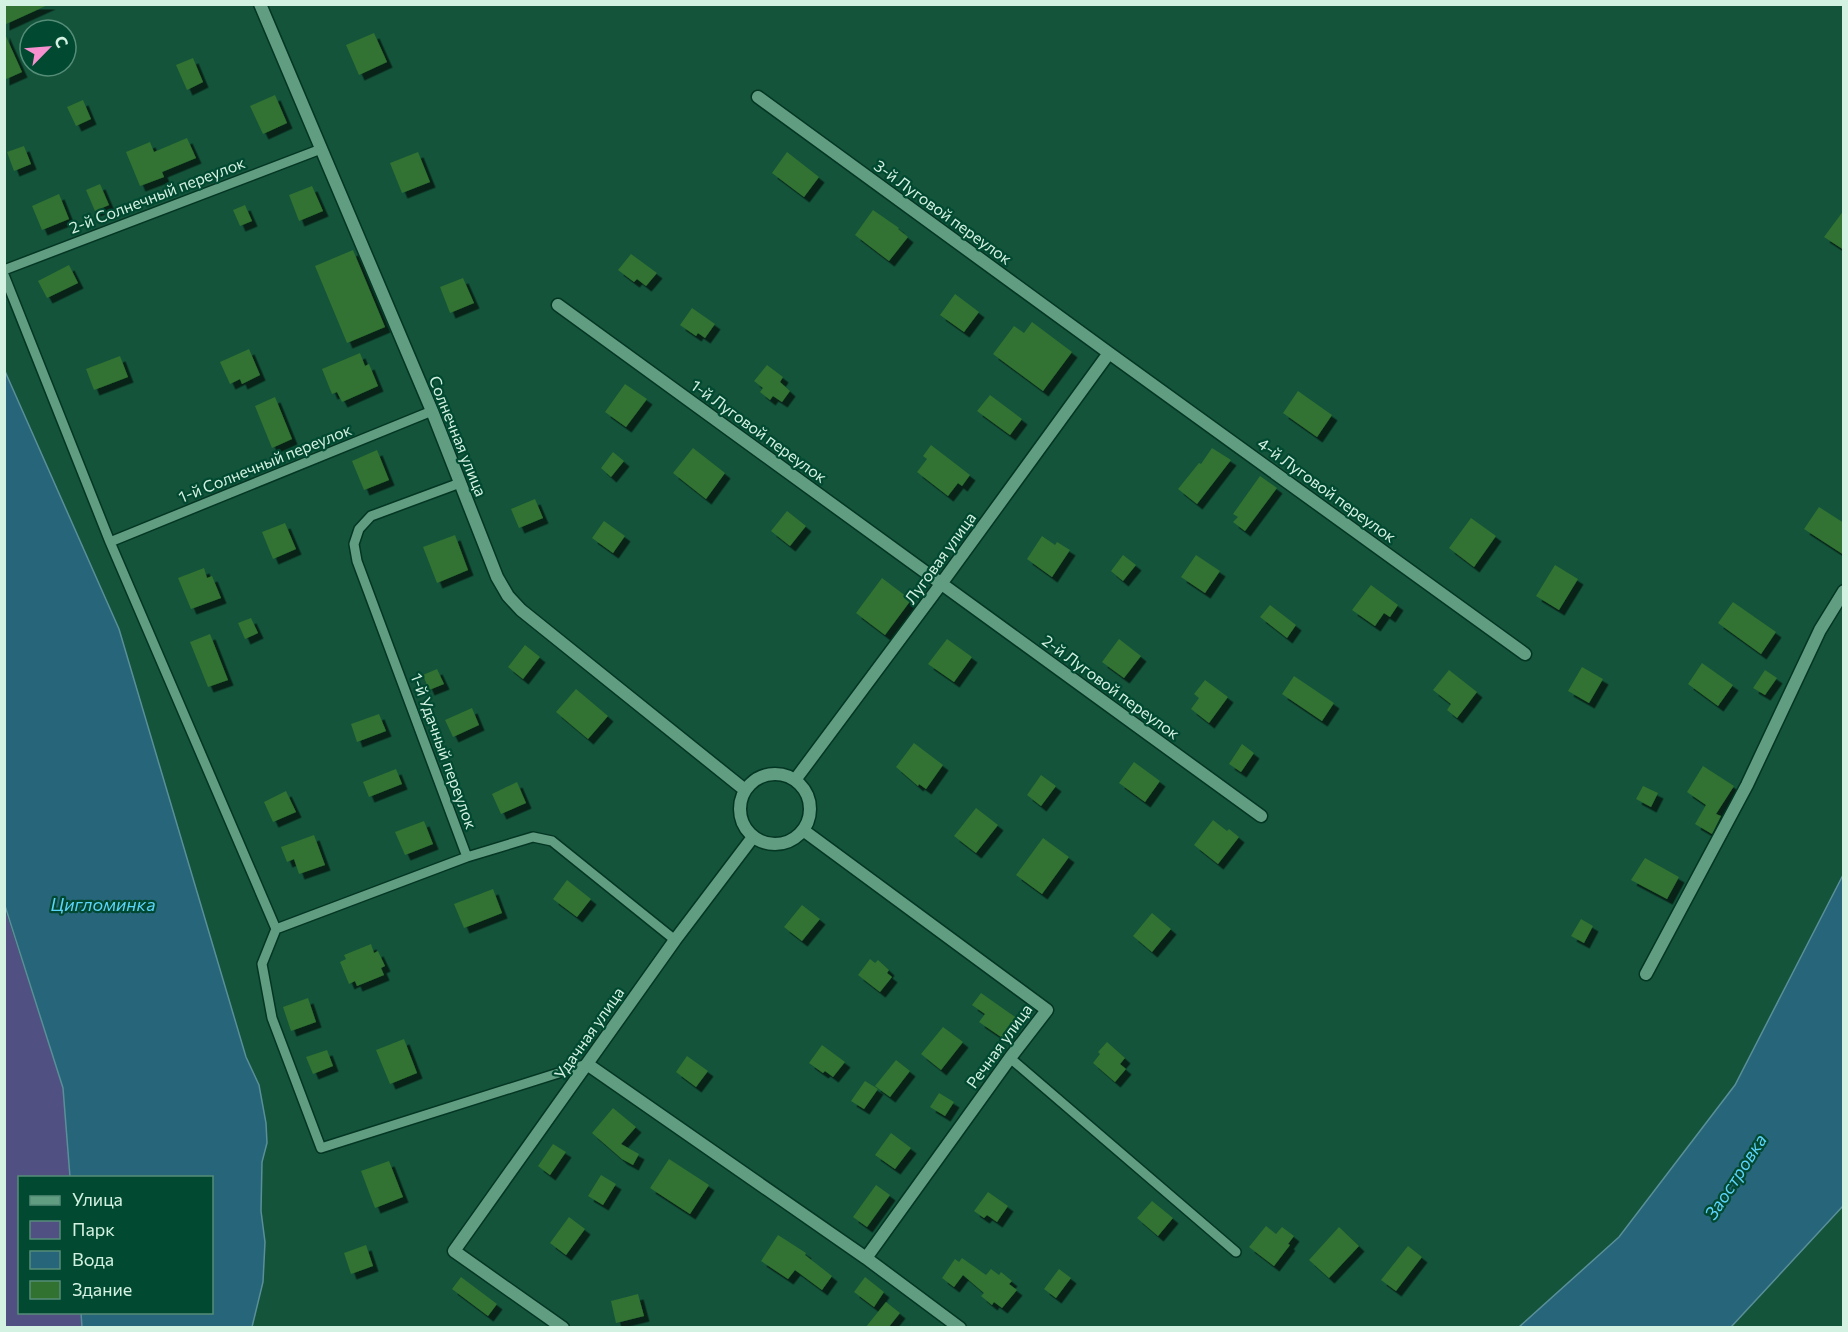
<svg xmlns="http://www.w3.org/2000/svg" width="1848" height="1332" viewBox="0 0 1848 1332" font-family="Commissioner,sans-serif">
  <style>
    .green { fill: #505082 }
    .water { fill: #26657a; stroke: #5a8f99; stroke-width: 1.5 }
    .building { fill: #327230; filter: url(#shadow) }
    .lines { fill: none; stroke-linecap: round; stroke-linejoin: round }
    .service-casing { stroke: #043624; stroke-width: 12 }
    .minor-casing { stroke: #043624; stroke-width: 15 }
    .service { stroke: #619d81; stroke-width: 9 }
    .minor { stroke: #619d81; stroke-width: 12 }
    .labels { text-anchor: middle; stroke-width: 4.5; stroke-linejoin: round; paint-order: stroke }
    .street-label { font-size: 16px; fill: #d4f2e2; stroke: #014931 }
    .water-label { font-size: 18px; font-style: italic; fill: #5cd3fb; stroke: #014931 }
  </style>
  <defs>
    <filter id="shadow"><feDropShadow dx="5.5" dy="5.5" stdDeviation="0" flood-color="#0009"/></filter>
  </defs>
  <rect width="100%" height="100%" fill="#13543b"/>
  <!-- green -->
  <path class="green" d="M4,906L63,1088L70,1177L20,1178V1312L81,1313L82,1327H5Z"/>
  <!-- water -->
  <path class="water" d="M4,369L119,629L246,1057L259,1085L266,1123L267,1143L262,1162L261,1211L265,1242L263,1282L252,1327H82L81,1313L212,1312V1178L70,1177L63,1088L5,906Z
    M1843,875V1206L1731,1327H1519L1619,1237L1735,1085Z"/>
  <!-- building -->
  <path class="building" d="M4,4H50L4,25Z
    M4,32L22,72L4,80Z
    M374,33L387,62L359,75L346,45Z
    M193,58L203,82L187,90L176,65Z
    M275,95L287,123L263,134L250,106Z
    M83,100L91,119L76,126L67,107Z
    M187,138L196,158L162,172L164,177L140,186L126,152L150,142L154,152Z
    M24,146L31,164L14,171L7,152Z
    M418,152L430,182L402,193L390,163Z
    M787,152L819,177L804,197L772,173Z
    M100,184L109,205L95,211L86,190Z
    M312,186L323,211L299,221L289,195Z
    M59,194L69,219L42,230L32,206Z
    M245,205L252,221L240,226L233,210Z
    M873,210L899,228L898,229L908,237L889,261L855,235Z
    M1844,210V250L1824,237Z
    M353,250L385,327L347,343L315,266Z
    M631,254L657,273L646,286L637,279L634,282L618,270Z
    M69,265L78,283L47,298L38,281Z
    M463,278L474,303L450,313L440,287Z
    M955,294L979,312L964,332L940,315Z
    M692,308L715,324L705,338L698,333L696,336L680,325Z
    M1032,322L1072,352L1043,391L993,354L1014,326L1024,333Z
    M249,349L260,375L242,384L240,379L230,384L220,362Z
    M360,353L365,366L369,364L378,386L342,402L337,392L332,394L322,369Z
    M120,356L128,377L94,390L86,369Z
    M767,365L783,377L780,382L790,391L782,402L773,396L770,400L760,392L763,388L754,381Z
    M625,384L647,399L626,427L605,412Z
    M1298,391L1332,415L1317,437L1283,413Z
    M990,395L1022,419L1010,435L977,411Z
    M275,397L292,439L272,448L255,406Z
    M931,445L970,475L962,486L958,483L948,496L917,472L927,459L923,456Z
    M693,448L725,473L706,499L673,473Z
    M1212,448L1231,460L1197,504L1178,489L1199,463L1201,464Z
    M377,450L389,480L364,490L352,461Z
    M613,452L624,461L611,477L601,468Z
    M1260,476L1277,488L1245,531L1233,522L1238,517L1233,514Z
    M535,499L543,518L519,528L511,509Z
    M1819,507L1844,523V555L1804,529Z
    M787,511L806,526L790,546L771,531Z
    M1471,518L1496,536L1474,567L1449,548Z
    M604,521L625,536L613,553L592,538Z
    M285,523L296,549L273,559L262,532Z
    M455,535L468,570L437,583L423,547Z
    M1042,536L1055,545L1057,542L1070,550L1052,577L1027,559Z
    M1123,555L1136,565L1123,581L1111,571Z
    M1196,555L1220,571L1205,593L1181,577Z
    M1555,565L1578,579L1559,610L1536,596Z
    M204,568L207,578L212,576L221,598L191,609L178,578Z
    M882,578L911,600L885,635L856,613Z
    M1371,585L1398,605L1390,617L1384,613L1375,626L1352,610Z
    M1733,602L1776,632L1761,654L1718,623Z
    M1270,605L1296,625L1287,638L1260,617Z
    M251,618L258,633L245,639L238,623Z
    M210,634L228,680L208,687L190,642Z
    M947,639L972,657L954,682L928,664Z
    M1119,639L1141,656L1124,678L1102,662Z
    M525,645L540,657L523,679L508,667Z
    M1702,663L1733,685L1718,706L1688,684Z
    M1582,667L1603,679L1589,703L1568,691Z
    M437,669L444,684L429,690L423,675Z
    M1449,670L1477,692L1457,718L1447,710L1451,704L1433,690Z
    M1765,670L1777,678L1765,695L1753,688Z
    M1294,676L1334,703L1322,721L1282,694Z
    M1205,680L1228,697L1209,723L1191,709L1199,698L1194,694Z
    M576,689L608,716L588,739L556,712Z
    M472,708L479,725L453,737L445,720Z
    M379,714L386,731L357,742L351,724Z
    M914,743L943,765L926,789L919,784L918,786L896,767Z
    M1242,744L1254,753L1241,772L1229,764Z
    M1134,762L1160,781L1145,802L1119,783Z
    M1703,766L1734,786L1716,814L1721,816L1712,834L1695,824L1706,805L1687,792Z
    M396,769L402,784L369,797L363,782Z
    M1041,775L1056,786L1041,806L1027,795Z
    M517,782L526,803L501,814L492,794Z
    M1643,786L1658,793L1651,807L1636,799Z
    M286,791L296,812L273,822L264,802Z
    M976,808L998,825L976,853L954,836Z
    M1213,820L1227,831L1229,829L1239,837L1218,864L1194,845Z
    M424,821L433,844L405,855L395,832Z
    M314,835L325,865L299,874L294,859L287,862L281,847Z
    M1043,838L1069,857L1042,894L1016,875Z
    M1645,858L1679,877L1667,899L1631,880Z
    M567,880L591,899L577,917L553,899Z
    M493,889L502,913L464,928L454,904Z
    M802,905L820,919L802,941L784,927Z
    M1152,913L1171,929L1152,952L1133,936Z
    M1581,919L1593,926L1584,943L1571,936Z
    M371,944L374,953L378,951L385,966L381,968L384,975L357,986L355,981L349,984L340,962L346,959L344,955Z
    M870,959L875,963L878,960L889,970L887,973L892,977L880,992L858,975Z
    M981,993L1018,1019L1004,1039L979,1022L985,1014L972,1005Z
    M308,998L316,1022L291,1031L283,1007Z
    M943,1027L963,1042L941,1070L921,1054Z
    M404,1039L417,1073L390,1084L376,1050Z
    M1107,1042L1125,1058L1120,1064L1126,1069L1115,1082L1093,1063L1100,1054L1098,1052Z
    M822,1045L845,1062L833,1077L825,1071L823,1073L809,1063Z
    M327,1050L333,1066L313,1074L306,1057Z
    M687,1056L708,1071L696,1087L676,1072Z
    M896,1060L910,1071L890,1097L875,1086Z
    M865,1081L878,1089L864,1109L851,1101Z
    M939,1093L954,1102L945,1116L930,1107Z
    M613,1108L636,1127L621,1144L639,1154L633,1165L622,1159L592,1133Z
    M891,1133L911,1148L895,1169L875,1155Z
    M553,1144L566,1152L550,1175L538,1166Z
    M669,1159L709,1185L690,1214L650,1188Z
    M389,1161L403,1197L375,1208L361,1171Z
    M601,1175L616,1184L603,1205L588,1196Z
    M876,1185L890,1195L867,1227L853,1217Z
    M988,1192L1008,1206L997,1222L987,1215L984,1218L974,1211Z
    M1152,1201L1173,1218L1158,1236L1137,1218Z
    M569,1217L585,1229L566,1255L550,1243Z
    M1266,1226L1276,1234L1282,1227L1294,1236L1288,1244L1290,1245L1274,1266L1249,1247Z
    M1339,1227L1359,1246L1329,1278L1309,1260Z
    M778,1235L806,1253L805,1255L832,1276L822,1290L795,1270L788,1279L761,1261Z
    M366,1245L373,1266L351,1274L344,1253Z
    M1408,1246L1422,1257L1396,1291L1381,1280Z
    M962,1258L986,1275L991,1269L999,1275L1001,1272L1012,1281L1009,1284L1017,1290L1002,1308L994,1302L992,1305L981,1296L984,1293L963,1275L954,1287L942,1278L955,1259L959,1262Z
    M1059,1269L1071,1278L1056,1298L1044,1289Z
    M461,1277L497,1304L488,1316L452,1289Z
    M865,1277L884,1292L874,1307L854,1292Z
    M638,1294L644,1316L616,1323L611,1301Z
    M886,1302L900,1313L888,1328H865Z"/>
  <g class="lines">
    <defs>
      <path id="service" d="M4,270L321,149
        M4,275L110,542L276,929L262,964L272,1018L321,1148L587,1064
        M460,483L371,516L359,529L354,544L357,561L467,857L533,837L552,841L675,940
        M110,542L432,411
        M276,929L467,857
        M1010,1058L1236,1252"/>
      <path id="minor" d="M260,4L432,411L497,577L508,596L521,610L745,790
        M758,97L1109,353L1525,654
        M558,305L1261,816
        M740 809a35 35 0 1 1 70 0a35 35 0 1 1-70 0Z
        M795,780L941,584L1109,353
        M803,830L1047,1010L1010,1058L866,1258
        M1646,974L1747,785L1820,630L1844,591
        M587,1064L866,1258L960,1328
        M563,1328L454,1251L675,940L753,837"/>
    </defs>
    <!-- service casing -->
    <use href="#service" class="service-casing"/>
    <!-- minor casing -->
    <use href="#minor" class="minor-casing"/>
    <!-- service -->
    <use href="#service" class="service"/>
    <!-- minor -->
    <use href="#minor" class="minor"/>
  </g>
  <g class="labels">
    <!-- street labels -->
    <g class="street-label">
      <text transform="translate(157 195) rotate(-21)" y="6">2-й Солнечный переулок</text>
      <text transform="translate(943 212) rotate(36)" y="6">3-й Луговой переулок</text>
      <text transform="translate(759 431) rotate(36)" y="6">1-й Луговой переулок</text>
      <text transform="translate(458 436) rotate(68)" y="6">Солнечная улица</text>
      <text transform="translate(265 463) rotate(-22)" y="6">1-й Солнечный переулок</text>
      <text transform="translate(1327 490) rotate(36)" y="6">4-й Луговой переулок</text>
      <text transform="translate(940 558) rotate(-54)" y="6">Луговая улица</text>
      <text transform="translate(1111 687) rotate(36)" y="6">2-й Луговой переулок</text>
      <text transform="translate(444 751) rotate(70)" y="6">1-й Удачный переулок</text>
      <text transform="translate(589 1033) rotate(-55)" y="6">Удачная улица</text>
      <text transform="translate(999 1046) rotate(-54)" y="6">Речная улица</text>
    </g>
    <!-- water labels -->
    <g class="water-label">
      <text x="103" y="911">Цигломинка</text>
      <text transform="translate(1736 1177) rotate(-57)" y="6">Заостровка</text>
    </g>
  </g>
  <!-- border -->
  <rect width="1848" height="1332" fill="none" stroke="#d4f2e2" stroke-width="12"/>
  <!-- legend -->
  <rect x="18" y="1176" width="195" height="138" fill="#014931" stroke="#558d78" stroke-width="1.5"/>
  <rect x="30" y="1196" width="30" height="9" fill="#619d81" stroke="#558d78" stroke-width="1.5"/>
  <text x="72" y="1206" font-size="18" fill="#d4f2e2">Улица</text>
  <rect x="30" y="1221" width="30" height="18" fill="#505082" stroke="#558d78" stroke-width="1.5"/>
  <text x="72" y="1236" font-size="18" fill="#d4f2e2">Парк</text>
  <rect x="30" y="1251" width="30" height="18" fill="#26657a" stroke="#558d78" stroke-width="1.5"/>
  <text x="72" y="1266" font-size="18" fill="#d4f2e2">Вода</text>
  <rect x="30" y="1281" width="30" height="18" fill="#327230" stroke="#558d78" stroke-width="1.5"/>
  <text x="72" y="1296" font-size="18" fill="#d4f2e2">Здание</text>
  <!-- north arrow -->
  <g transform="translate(48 48) rotate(65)"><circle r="28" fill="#014931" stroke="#558d78" stroke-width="1.5"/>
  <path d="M0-4.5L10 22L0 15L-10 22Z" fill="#f690cf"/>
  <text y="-9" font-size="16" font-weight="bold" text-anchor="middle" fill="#d4f2e2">С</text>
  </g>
</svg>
